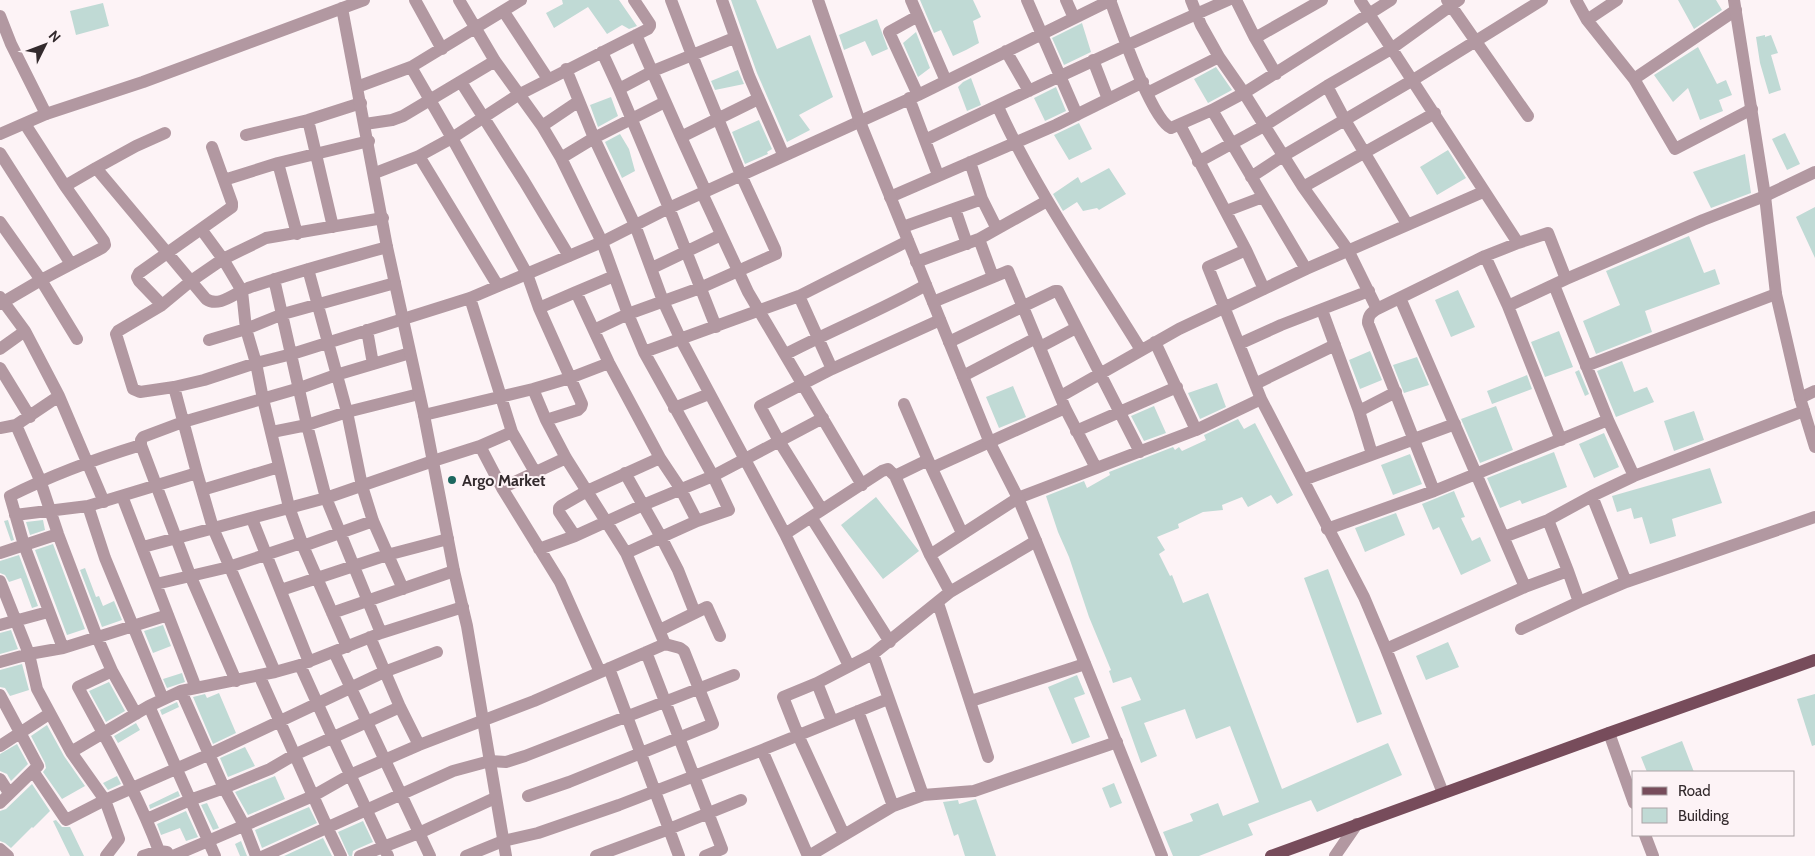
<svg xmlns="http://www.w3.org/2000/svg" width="1815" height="856" viewBox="0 0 1815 856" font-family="Cabin,sans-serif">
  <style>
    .building { fill: #c0dad5 }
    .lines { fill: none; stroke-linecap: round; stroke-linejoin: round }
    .minor { stroke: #b298a1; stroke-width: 12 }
    .tertiary { stroke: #b298a1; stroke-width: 12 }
    .primary { stroke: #774c5b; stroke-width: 12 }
    .poi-dot { fill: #1c675f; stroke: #fdf3f6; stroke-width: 2 }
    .labels { text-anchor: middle; stroke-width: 4; stroke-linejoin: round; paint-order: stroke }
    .poi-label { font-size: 16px; font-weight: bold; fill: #332a2d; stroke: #fdf3f6; text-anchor: start }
  </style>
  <rect width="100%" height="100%" fill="#fdf3f6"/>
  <!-- building -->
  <path class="building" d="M562,0H619L637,26L629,29L622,25L607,34L588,7L554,28L546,13L563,4Z
    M731,0H756L777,49L810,35L833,97L799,115L810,130L787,142L757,73Z
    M920,0H973L981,17L973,21L979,43L966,50L953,56L941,30L934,33Z
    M1678,0H1716L1722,10L1694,29Z
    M103,3L109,26L76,35L70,11Z
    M877,19L888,49L872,56L865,41L844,50L839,35Z
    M1082,23L1091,52L1064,65L1052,38Z
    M916,32L930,68L918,77L903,43Z
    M1765,35V37L1771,35L1778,53L1771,55L1781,90L1769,94L1760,63L1756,37Z
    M1698,47L1717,84L1726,80L1732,95L1719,100L1723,111L1700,120L1688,88L1673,102L1654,75Z
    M1216,67L1232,90L1208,103L1194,79Z
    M738,70L744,84L715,90L711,81Z
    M971,78L981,105L967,111L958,87L963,82Z
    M1056,87L1066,111L1045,121L1034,98Z
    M611,97L618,116L598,127L590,105Z
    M759,120L772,149L767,152L768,154L745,164L732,132Z
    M1079,123L1092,149L1069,160L1054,135Z
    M1785,133L1800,164L1787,170L1772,139Z
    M620,134L629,149L635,171L622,178L605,142Z
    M1448,150L1466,178L1437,195L1420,167Z
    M1745,154L1751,193L1711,208L1693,172Z
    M1109,168L1126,194L1099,210L1097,208L1083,211L1077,202L1063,211L1053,194L1078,177L1081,183Z
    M1815,207V258L1796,217Z
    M1689,236L1704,273L1715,269L1720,284L1645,311L1652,332L1596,354L1583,321L1620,305L1606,271Z
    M1458,290L1475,327L1451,337L1435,300Z
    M1559,331L1573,367L1545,377L1531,342Z
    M1370,351L1382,380L1360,389L1349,360Z
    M1417,357L1429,385L1404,393L1393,365Z
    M1622,361L1634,392L1647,387L1654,402L1616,417L1597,371Z
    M1579,370L1589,394L1585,396L1575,372Z
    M1527,375L1532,389L1492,404L1487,391Z
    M1217,383L1226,407L1200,419L1188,393Z
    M1013,386L1026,417L999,428L986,397Z
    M1154,406L1166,433L1144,441L1131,416Z
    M1496,406L1513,450L1480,463L1461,419Z
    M1694,411L1704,440L1674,451L1664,421Z
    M1238,419L1244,429L1255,423L1293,495L1277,504L1271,495L1248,507L1242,497L1222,505L1223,510L1203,512L1178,524L1179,528L1157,537L1165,550L1159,554L1170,576L1172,575L1183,603L1208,593L1282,789L1388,743L1402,775L1317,812L1311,800L1248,824L1253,835L1199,856H1173L1163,832L1193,821L1190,814L1218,803L1223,816L1259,802L1230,726L1196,739L1185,709L1144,723L1157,756L1141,763L1121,707L1141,700L1131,677L1113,683L1109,671L1111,670L1089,617L1069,557L1058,532L1046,496L1084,481L1087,488L1110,475L1109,472L1173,447L1175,450L1179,447L1182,451L1206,440L1204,435Z
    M1604,433L1619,467L1594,478L1579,444Z
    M1554,452L1567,487L1522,504L1520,500L1500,508L1487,478Z
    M1410,454L1422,484L1393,495L1381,465Z
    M1710,468L1722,503L1672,519L1676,536L1650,544L1642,517L1634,519L1631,508L1617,512L1612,496Z
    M1454,491L1465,517L1461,518L1472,541L1480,537L1491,561L1461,575L1439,527L1433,530L1422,504Z
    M876,497L919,551L883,579L841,525Z
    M1396,513L1405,535L1365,552L1355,528Z
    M8,520L14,540L11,541L4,521Z
    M43,520L45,530L30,535L26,522Z
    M53,544L85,629L67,635L35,550Z
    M19,555L38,606L32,608L21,578L9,582L5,575L0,573V561Z
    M85,568L96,597L99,596L103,606L114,601L122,620L102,627L80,570Z
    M1328,569L1382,714L1357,723L1304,578Z
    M163,625L171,646L153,653L144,631Z
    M11,630L18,649L0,654V633Z
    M1448,642L1459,667L1426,680L1416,656Z
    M22,664L29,690L10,696L5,688L0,687V670Z
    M182,673L185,682L167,688L163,679Z
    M1077,675L1085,694L1074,698L1090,737L1072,744L1048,687Z
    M109,682L125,711L106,722L89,691Z
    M219,693L236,733L213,744L193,697L205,694L207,698Z
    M1815,694V745L1812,746L1797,699Z
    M177,702L179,707L162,715L160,710Z
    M136,723L140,730L118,743L114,736Z
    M47,725L64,756L85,786L62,799L43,772L46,768L45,763L31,736Z
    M1682,741L1694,772H1647L1641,757Z
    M17,744L28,764L11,781L7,774L0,771V754Z
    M245,747L255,766L228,777L220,758Z
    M117,776L121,784L108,790L103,783Z
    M275,776L285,799L248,815L235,792Z
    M1114,783L1122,803L1110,808L1102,788Z
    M32,784L50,811L33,828L32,827L11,848L5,843L0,841V811L6,809Z
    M178,791L180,796L150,809L149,805Z
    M976,799L996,856H965L958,834L954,836L943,802L958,800L959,804Z
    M207,803L219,828L213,830L201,805Z
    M309,807L317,823L262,848L255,830Z
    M186,811L198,837L186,841L180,828L161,835L157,824Z
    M56,820L62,827H70L84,856H70L53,821Z
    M363,821L373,842L357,849L353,851L352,856H349L338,832Z
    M323,838L332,856H284Z
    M241,841L247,856H240L235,844Z"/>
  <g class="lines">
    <!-- minor -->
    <path class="minor" d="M415,0L442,49
      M459,0L495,61L542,126L561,158L602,242L628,314L644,352L713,476L729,510L697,521L626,553
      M722,0L749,76L783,154
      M911,0L946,81
      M1027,0L1077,115
      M1066,0L1074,18
      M1110,0C1119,24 1151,119 1171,128L1212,110L1244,93L1391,0
      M1191,0L1201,25L1219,57L1244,93L1303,187L1348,250L1377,309
      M1236,0L1255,38L1276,74
      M1360,0L1518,243
      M1447,0L1528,116
      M1576,0L1587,20L1634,79L1675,149L1752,109
      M504,12L548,79
      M0,16L11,44L46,114
      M1587,20L1617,0
      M636,35L681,137L758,99
      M1255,38L1322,0
      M1006,51L1029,91
      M602,52L619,89
      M1093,60L1108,99
      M411,67L452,138L527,274L539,308L582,404L581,407L578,410L546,420
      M566,69L594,138L635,225L663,301L681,340L785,534L849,666
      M1634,79L1736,10
      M461,82L524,181L569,256
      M1327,86L1345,120L1407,224
      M357,87L411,67L521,0
      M1147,93L1219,57
      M918,95L889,32L918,16
      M909,98L938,175
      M998,107C1037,193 1092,270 1141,350
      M1212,110L1306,269
      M308,120L333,227
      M365,124L392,120L403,116L495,61
      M1180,125L1246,250L1264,289
      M542,126L579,101
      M165,133L136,146L96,168L206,299C219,308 235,293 248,288C294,272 341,260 387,247
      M246,135L308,120L361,103
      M681,137L706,192
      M925,140C1025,92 1126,45 1228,0
      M0,153L71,264
      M419,156L498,286
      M561,158L594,138L665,102
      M970,162L982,199L997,229
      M1198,162L1264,126L1327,86L1391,49L1459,0
      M278,163L297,234
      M375,173L419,156L452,138L518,95L648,29L650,26V24L634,0
      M1251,177L1283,156L1413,80L1542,0
      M224,180L278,163L369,141
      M65,186L96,168
      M1303,187L1435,113
      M702,193L748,292L862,485
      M890,197L1056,125L1143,82
      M955,209L967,244
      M1226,211L1263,197
      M383,218L266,238L258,242L223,259L191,281L162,305L118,331L116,334L133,389L140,392L174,387L204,380L256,363L292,354L470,298L602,242L669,208L918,95L1111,0
      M0,222L41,280L77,339
      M903,227L982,199
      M201,229L223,259L242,291L246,329L256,363L263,399L289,507L303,546L347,647
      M979,239L993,277
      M1246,250L1208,267L1261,399L1364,597L1386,649L1443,793
      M916,262L979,239L1047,201
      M652,268L721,235
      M308,269L347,412L362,486L373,521L403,589
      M614,276L576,292L609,363L660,458
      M274,279L307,425L326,498L381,633
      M799,296L832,369L760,406L779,441L822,510
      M0,297L25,331L59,396L104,502
      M1400,298L1525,587
      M933,302L1008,271L1065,408L1096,468
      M0,304L41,280L102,248L105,245L104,241L65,186L25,124
      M162,305L139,281L137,277L139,273L232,207V203L212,147
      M1508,306L1566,279L1703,220L1765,196L1815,172
      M539,308L576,292
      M1322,310L1359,411L1372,454
      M716,327L669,208L619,89L653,71L734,38
      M367,330L373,364
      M594,330L628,314L700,288L776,254L775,249L741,175L692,55L671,0
      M209,340L246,329L283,314L395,283
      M949,342L1055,291H1058L1140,452
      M1155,342L1196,430
      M1239,344L1281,325L1369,291
      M1040,347L1076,328
      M0,349L25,331
      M644,352L799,296L908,241
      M786,354C832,330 880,311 926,285
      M1586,366L1776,294
      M0,368L30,417
      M832,369L940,320
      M963,376L1036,338
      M1255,384L1335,345
      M174,387L197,473
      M533,389L546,420L566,458L626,553L665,644
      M59,396L16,425L40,480L58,534L97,637L112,671L136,714
      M1061,396L1179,329L1306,269L1483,192
      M1800,398L1815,391
      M904,404L928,460L962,533
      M674,408L709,394
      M1359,411L1396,392
      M424,415L533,389L570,378L609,363
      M1608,420L1634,476
      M0,428L16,425
      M1076,431L1177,387
      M272,432L307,425L347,412L419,394
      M512,432L535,472
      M1561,440L1508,306L1485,256L1518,243L1548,233L1566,279
      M480,446L502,488
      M566,458L502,488L560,582L600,672
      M932,468L1065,408
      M625,473L661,537L678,570L695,613
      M895,476L928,460
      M1303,480L1455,424
      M202,490L279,467
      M1434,491L1368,323C1368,315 1371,313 1377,309L1485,256
      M122,496L196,688
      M88,506L105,558L163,699
      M15,515L88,506L197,473L213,528L275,672
      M811,517L890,642
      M252,519L309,662
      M1327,529L1434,491L1608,420L1554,285
      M785,534L882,471L888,469L895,476L930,555L950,592
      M575,536L559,512V508L561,506L587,491L660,458L680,488L697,521
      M1504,537L1548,520L1592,496L1634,476L1804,411
      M303,546L373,521
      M143,547L326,498L433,461L480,446L512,432L470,298
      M539,549L575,536L643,505L713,476L823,418
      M0,553L58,534
      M930,555L1018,498L1196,430L1261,399
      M1568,571L1579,602
      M0,581L29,654L37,689L71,752L105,800L119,839L106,856
      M1626,582L1815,517
      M156,584L229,567L301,543
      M281,590L387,555L448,539
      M938,603L988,757
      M332,613L454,571
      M0,625L48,612
      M1521,629L1579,602L1626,582L1592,496
      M660,630L707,607L720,636
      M370,637L400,707L419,745
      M63,648L24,545L10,496C52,475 95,459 141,445
      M1386,649L1525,587L1568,571L1548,520
      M334,652L430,856
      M646,652L722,849L705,856
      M873,654L923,795
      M0,662L29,654L63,648L168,615
      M300,665L333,738L388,856
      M609,668L679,856
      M112,671L78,687C107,741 138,794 159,851
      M259,675L327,827L341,856
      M236,681L190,575L141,445V440L143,437L183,422L300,388L336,375L410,353
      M817,683L783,697L798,735L844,835
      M181,691L224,788L244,825L256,856
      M0,695L38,766L0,803
      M971,701L1085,664
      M149,706L215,856
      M858,711L893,806
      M832,721L817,683L873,654L950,592L1036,541
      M1609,733L1634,803
      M0,746L49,714
      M762,750L808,856
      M71,752L149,706L181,691L275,672L300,665L381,633L463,607
      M33,771L66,820L105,800L210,754L384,672L437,652
      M0,779L9,793
      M147,819L190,800L224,788L270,769L294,755L400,707
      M1645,835L1653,856
      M0,849L8,856
      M143,856L159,851L167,852
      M173,856L313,796L350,775L419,745L534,701L665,644L680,648L684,651L713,724L569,782L528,796
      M264,856L453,771L490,761L506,762L525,756L734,675
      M360,856L419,833L495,798
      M466,856L503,841L538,833L619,805L762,750L888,699
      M596,856L669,829L741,800
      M809,856L893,806L923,795L974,791L1117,742
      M1335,856L1357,824"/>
    <!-- tertiary -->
    <path class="tertiary" d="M818,0L860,122L990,443L1018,498L1036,541L1162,856
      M1734,0L1765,196L1776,294L1800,398L1815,447
      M342,8L387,247L424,415L454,571L467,626L506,856
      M0,134L46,114L143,82L364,0"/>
    <!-- primary -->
    <path class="primary" d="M1271,856L1609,733L1815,660"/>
  </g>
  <!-- markers -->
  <circle class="poi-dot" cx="452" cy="480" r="5"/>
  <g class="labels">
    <!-- poi labels -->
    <g class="poi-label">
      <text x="462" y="486">Argo Market</text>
    </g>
  </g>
  <!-- legend -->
  <rect x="1632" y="771" width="162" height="65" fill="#fdf3f6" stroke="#aca3a6"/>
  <rect x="1642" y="787" width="25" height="8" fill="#774c5b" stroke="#aca3a6"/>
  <text x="1678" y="796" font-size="15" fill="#332a2d">Road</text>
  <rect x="1642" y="808" width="25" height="15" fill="#c0dad5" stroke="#aca3a6"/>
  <text x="1678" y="821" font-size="15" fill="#332a2d">Building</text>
  <!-- north arrow -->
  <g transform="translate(45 45) rotate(48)" stroke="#fdf3f6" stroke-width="4" paint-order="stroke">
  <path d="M0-4L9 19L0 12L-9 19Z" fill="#332a2d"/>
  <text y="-8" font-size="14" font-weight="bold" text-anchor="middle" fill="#332a2d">N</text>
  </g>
</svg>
